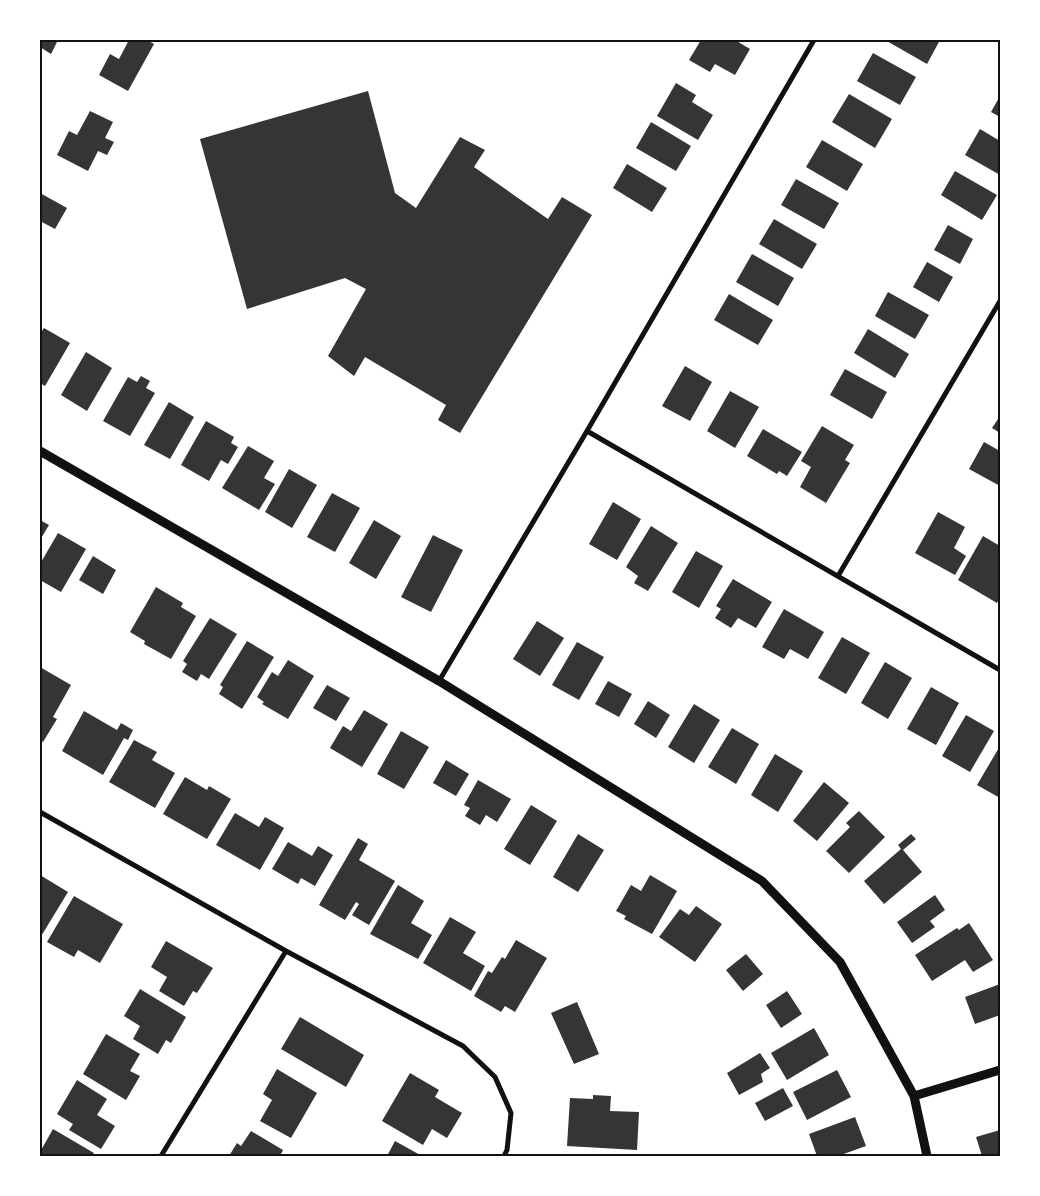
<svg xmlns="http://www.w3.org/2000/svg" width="1040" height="1196" viewBox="0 0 1040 1196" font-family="Ubuntu,sans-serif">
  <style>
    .building { fill: #353535 }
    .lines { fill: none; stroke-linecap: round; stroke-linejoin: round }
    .minor { stroke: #111; stroke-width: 5 }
    .tertiary { stroke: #111; stroke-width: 9 }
    .neatline { fill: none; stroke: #111; stroke-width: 2 }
  </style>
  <rect width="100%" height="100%" fill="#fff"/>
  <!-- building -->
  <path class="building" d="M40,40H58L51,54L40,47Z
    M129,40H147L154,44L128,91L99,75L110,54L119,59Z
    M701,40H735L750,49L735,75L715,64L710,72L689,60Z
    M885,40H940L927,64Z
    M873,53L916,77L900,105L857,81Z
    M676,83L696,95L692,102L713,115L698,140L657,116Z
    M368,91L395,193L416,208L460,137L485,150L474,167L548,219L562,197L592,215L460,433L438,420L446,405L365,357L354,376L328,356L366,289L345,278L247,309L200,139Z
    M849,94L892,119L875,148L832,122Z
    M1000,96V117L991,112Z
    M90,111L113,122L105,138L114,142L107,155L98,151L88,171L57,155L69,131L77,135Z
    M651,122L691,146L676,171L636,148Z
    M980,129L1000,141V175L965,155Z
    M822,140L863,164L847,191L806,167Z
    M627,164L667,188L652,212L613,188Z
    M955,171L997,195L982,220L941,195Z
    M796,179L839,203L824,229L781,205Z
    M40,193L67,208L55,229L40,221Z
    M774,219L817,244L802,269L759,244Z
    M948,225L973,239L960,264L934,250Z
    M752,254L794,278L778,306L736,282Z
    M927,262L953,277L939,302L913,287Z
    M888,292L929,315L915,339L875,316Z
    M729,294L773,320L758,345L714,320Z
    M44,328L70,343L45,386L40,383V334Z
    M868,329L909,354L895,378L854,353Z
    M86,352L112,368L87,411L61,395Z
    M685,366L712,382L690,421L662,406Z
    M845,369L887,392L872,419L830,395Z
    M141,376L150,381L146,388L155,393L130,436L103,421L128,377L137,382Z
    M730,391L759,407L735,448L707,431Z
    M169,402L194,417L170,459L144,445Z
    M1000,416V433L992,428Z
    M206,421L234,437L231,443L238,447L228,464L221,460L209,481L181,465Z
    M822,426L854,445L845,460L850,463L826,503L800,487L811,467L801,461Z
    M763,429L802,452L787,476L779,471L777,474L747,456Z
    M984,442L1000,451V486L969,469Z
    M248,446L274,461L264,478L275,484L259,510L222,488Z
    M289,469L317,485L292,528L265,512Z
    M332,493L360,508L335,552L307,537Z
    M613,502L641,519L617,560L589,544Z
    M938,512L965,527L954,548L966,556L955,575L915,553Z
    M40,520L49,525L40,540Z
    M374,520L401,536L376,579L349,563Z
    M651,526L678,543L648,591L634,583L638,576L626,567Z
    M58,533L86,549L61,592L40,580V564Z
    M433,535L463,550L431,612L401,597Z
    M983,536L1000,546V570L998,574L1000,575V597L997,603L958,580Z
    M696,551L723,566L699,608L672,592Z
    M93,556L116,570L103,594L79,580Z
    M733,579L772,602L756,628L738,618L731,628L715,618L721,609L716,606Z
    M156,587L183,603L181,607L196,616L171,659L144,644L145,641L130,632Z
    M784,609L824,632L808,659L790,649L784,659L762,647Z
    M210,618L237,634L209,679L201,674L197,681L182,672L187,664L183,661Z
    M537,621L564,638L540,676L513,659Z
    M842,637L870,653L846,694L818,678Z
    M247,641L274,657L242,709L219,694L223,687L220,685Z
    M577,642L604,657L579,700L552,685Z
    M288,660L314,676L288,719L262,704L264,702L257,697L272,672L278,676Z
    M885,662L912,678L888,719L861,703Z
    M40,667L71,685L53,717L57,719L43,742L40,740Z
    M608,681L632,694L619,717L595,704Z
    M327,685L350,698L336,721L313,708Z
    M931,687L959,703L936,745L907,729Z
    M648,701L670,715L656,738L634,724Z
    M694,704L720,720L694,763L668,747Z
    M364,710L388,724L362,767L330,748L343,726L351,731Z
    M84,711L117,730L121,723L133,730L128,740L124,738L103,775L62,751Z
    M966,715L994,731L970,772L942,756Z
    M732,728L759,744L736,784L708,767Z
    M401,731L429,747L404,789L377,774Z
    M134,740L157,752L152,760L175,773L155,808L109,782Z
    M1000,746V798L977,785Z
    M775,754L803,771L778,812L751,795Z
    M446,760L469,774L456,796L433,783Z
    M185,777L207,790L209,786L231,799L207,839L163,814Z
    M478,780L511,799L497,822L486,815L480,825L465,816L470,808L464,805Z
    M824,782L849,803L817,841L793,821Z
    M531,805L557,821L530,865L504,849Z
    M859,811L885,837L849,873L826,851L850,827L846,823Z
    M235,813L259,827L265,817L284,828L260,870L216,845Z
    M578,834L604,850L578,892L553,877Z
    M911,834L916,839L903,850L922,872L884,904L864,881L901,849L898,845Z
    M358,838L368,844L359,860L395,881L369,925L352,915L359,904L356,902L345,920L319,905Z
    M288,842L312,856L318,846L333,855L315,886L301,878L298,884L272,869Z
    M40,875L68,892L40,938Z
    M650,875L677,891L652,934L624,919L626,916L616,911L631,885L641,891Z
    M398,885L424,901L411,923L432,935L418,959L370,934Z
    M935,895L945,910L930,921L935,927L912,943L897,922Z
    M74,896L123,924L100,963L78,950L74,957L47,942Z
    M696,906L722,924L695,962L659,937L680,909L689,915Z
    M450,917L476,932L463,953L485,966L471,991L423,963Z
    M969,923L993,960L973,972L965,960L932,981L915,955L957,928L959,930Z
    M516,940L547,958L515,1012L505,1006L501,1012L474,996L488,971L492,973L502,957L505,959Z
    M166,941L213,968L197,993L193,991L184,1006L159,991L167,977L151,967Z
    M746,954L763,974L743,991L726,970Z
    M1000,984V1015L975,1024L965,997Z
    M140,989L186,1017L171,1043L166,1040L158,1054L133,1039L140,1026L124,1016Z
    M787,991L802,1014L781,1028L766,1005Z
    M577,1002L599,1054L574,1064L551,1013Z
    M300,1017L364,1055L346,1087L281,1049Z
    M814,1028L829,1055L787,1080L771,1053Z
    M106,1034L140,1054L130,1071L140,1076L126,1100L83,1074Z
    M760,1053L770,1068L761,1074L763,1082L739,1095L727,1073Z
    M277,1069L317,1093L291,1138L260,1121L272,1100L263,1094Z
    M837,1070L851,1097L807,1120L793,1092Z
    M410,1073L439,1090L435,1097L462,1113L447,1138L432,1129L423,1145L382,1121Z
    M77,1080L107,1099L97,1115L115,1126L101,1149L69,1130L73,1124L57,1114Z
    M783,1088L793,1106L765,1121L755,1103Z
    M593,1095L611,1096L610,1111L639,1112L637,1150L567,1146L570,1098L593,1099Z
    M855,1117L866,1146L838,1156H817L809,1134Z
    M53,1129L94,1153L92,1156H40V1152Z
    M1000,1130V1156H982L976,1137Z
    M251,1131L283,1150L280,1156H229L237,1143L241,1146Z
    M395,1141L422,1156H387Z"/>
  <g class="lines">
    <!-- minor -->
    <path class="minor" d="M587,431L1000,670
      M838,576L1000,301
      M439,681L587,431L814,40
      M40,812L286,951L463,1046L495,1077L511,1113L507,1150L504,1156
      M161,1156L286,951"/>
    <!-- tertiary -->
    <path class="tertiary" d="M40,451L439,681L762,881L840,962L914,1096L927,1156
      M914,1096L1000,1070"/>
  </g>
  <!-- border -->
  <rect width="1040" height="1196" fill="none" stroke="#ffffff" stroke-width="82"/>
  <rect x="41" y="41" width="958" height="1114" class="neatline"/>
</svg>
